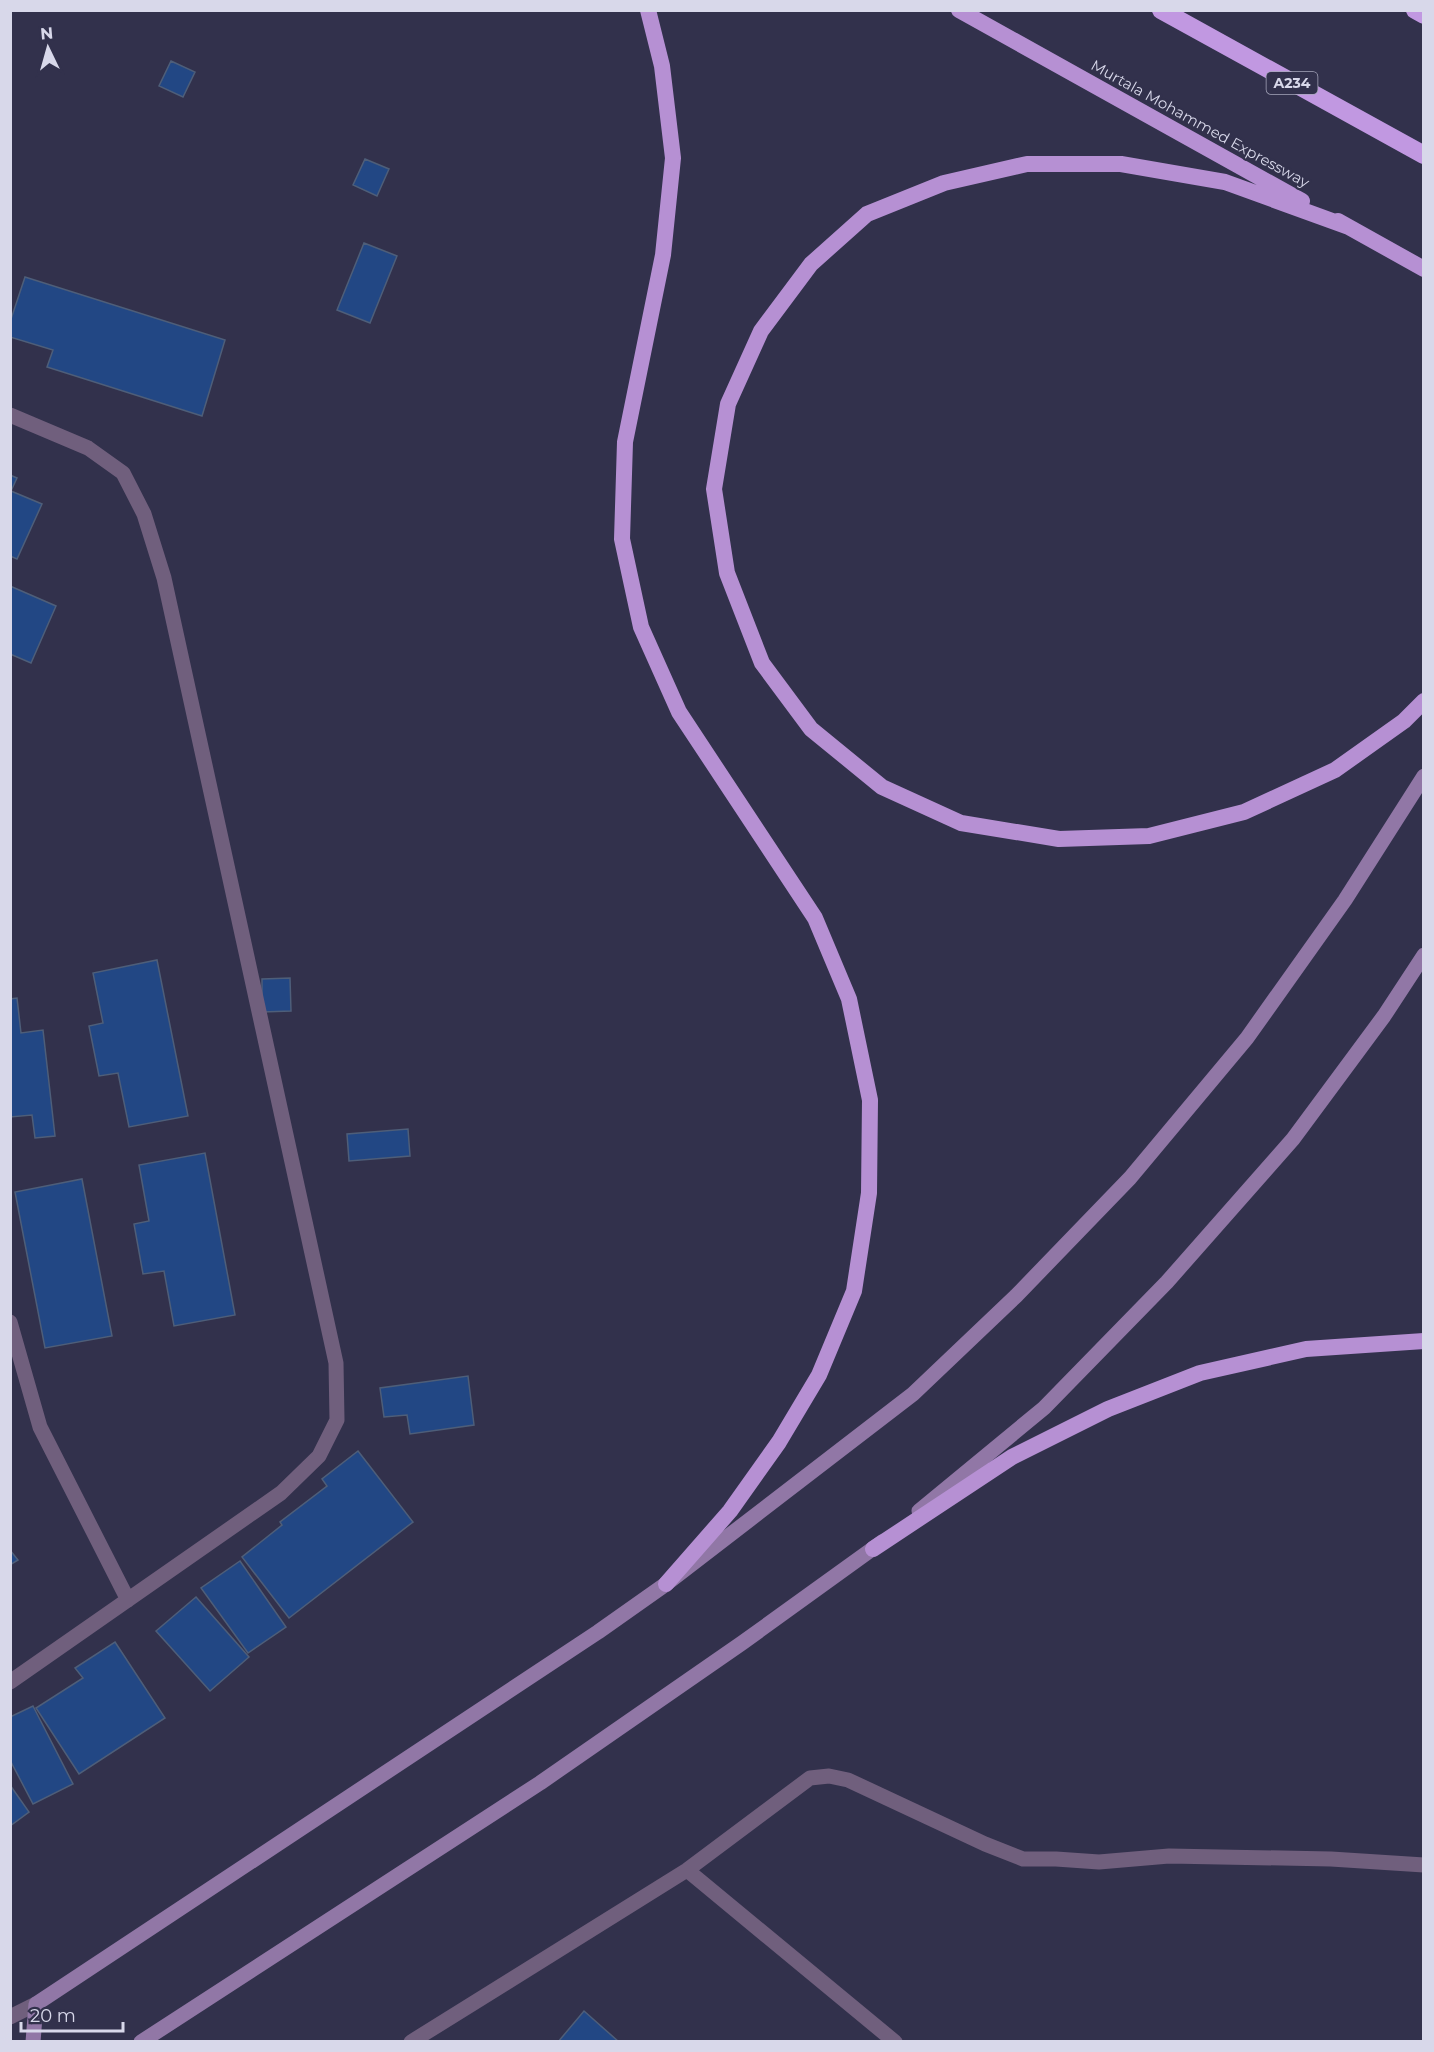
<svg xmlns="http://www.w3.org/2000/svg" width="1434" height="2052" viewBox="0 0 1434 2052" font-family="Montserrat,sans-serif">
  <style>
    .building { fill: #224784; stroke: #4e5e79; stroke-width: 1.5 }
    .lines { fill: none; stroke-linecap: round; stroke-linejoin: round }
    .service { stroke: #705f7d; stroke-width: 15 }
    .minor { stroke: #705f7d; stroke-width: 15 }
    .secondary { stroke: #9177a6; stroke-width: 15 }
    .trunk { stroke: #b690d3; stroke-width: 16 }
    .motorway { stroke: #c198e1; stroke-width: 18 }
    .labels { text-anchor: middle; stroke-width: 4.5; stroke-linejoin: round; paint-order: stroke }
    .shield { fill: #32314c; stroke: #a6a6bb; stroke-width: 1.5 }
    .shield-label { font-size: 14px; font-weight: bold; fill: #d8d8ea }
    .street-label { font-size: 15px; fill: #d8d8ea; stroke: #32314c }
  </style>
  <rect width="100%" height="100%" fill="#32314c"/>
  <!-- building -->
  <path class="building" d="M171,61L195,72L183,97L159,86Z
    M365,159L389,169L377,196L353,185Z
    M364,243L397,256L370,323L337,310Z
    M25,277L225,340L202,416L47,367L53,350L10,337V322Z
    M10,475L17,478L11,491L42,504L17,559L10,556Z
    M10,586L56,606L31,663L10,654Z
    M157,960L188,1116L129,1127L118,1073L99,1076L89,1026L103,1023L93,973Z
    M290,978L291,1011L262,1012V979Z
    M17,998L21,1033L43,1030L55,1136L35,1138L32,1115L10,1117V999Z
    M408,1129L410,1156L349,1161L347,1134Z
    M205,1153L235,1315L174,1326L164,1271L143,1274L134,1224L149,1221L139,1165Z
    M82,1179L112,1336L45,1348L15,1192Z
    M468,1376L474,1425L410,1434L407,1415L384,1417L380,1388Z
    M358,1451L413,1522L289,1618L242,1557L282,1525L280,1522L327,1486L322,1479Z
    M10,1550L18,1560L10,1565Z
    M240,1561L286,1627L248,1653L201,1588Z
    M196,1597L249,1657L210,1691L156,1631Z
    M115,1642L165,1718L79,1774L36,1708L83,1678L75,1668Z
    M33,1706L73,1784L33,1804L10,1760V1717Z
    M10,1785L29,1812L10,1826Z
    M584,2011L619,2042H558Z"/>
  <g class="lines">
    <!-- service -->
    <path class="service" d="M687,1870L895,2042
      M411,2042L687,1870L810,1778L829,1776L848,1780L985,1844L1023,1859H1056L1099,1862L1169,1856L1331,1859L1424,1865"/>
    <!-- minor -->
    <path class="minor" d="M10,415L88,448L123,473L144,514L164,578L336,1363L337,1420L319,1456L281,1493L10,1682
      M10,1322L40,1427L128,1600
      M10,2017L36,2004"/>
    <!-- secondary -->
    <path class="secondary" d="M919,1511L1044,1408L1167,1282L1293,1139L1384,1016L1424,955
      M33,2042L36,2004L598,1632L666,1584L913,1394L1016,1296L1130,1178L1247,1038L1345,900L1424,776
      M141,2042L540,1783L742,1643L882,1542"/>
    <!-- trunk -->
    <path class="trunk" d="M648,10L662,66L673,158L663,255L625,442L622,539L641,627L679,712L815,918L849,999L870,1100L869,1193L854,1291L819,1375L779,1442L730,1511L666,1584
      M959,10L1302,201
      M1338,221L1424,269
      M1346,226L1225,182L1121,164H1027L944,183L867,214L811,264L761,331L728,404L714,489L727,573L762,663L811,729L882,787L961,823L1059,839L1149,836L1244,812L1335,770L1404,721L1424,701
      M873,1549L1012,1457L1108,1409L1200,1373L1306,1349L1424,1341"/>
    <!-- motorway -->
    <path class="motorway" d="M1161,10L1424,155
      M1415,10L1424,15"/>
  </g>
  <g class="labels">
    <!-- shield labels -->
    <rect class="shield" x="1266.5" y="72" width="51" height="22" rx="4.5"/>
    <g class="shield-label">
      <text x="1292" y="88">A234</text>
    </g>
    <!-- street labels -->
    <g class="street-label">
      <text transform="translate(1200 124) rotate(29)" y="5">Murtala Mohammed Expressway</text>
    </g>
  </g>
  <!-- border -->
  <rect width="1434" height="2052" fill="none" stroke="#d8d8ea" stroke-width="24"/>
  <!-- north arrow -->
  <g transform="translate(48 48) rotate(355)" stroke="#32314c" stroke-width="4.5" paint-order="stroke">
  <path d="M0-4.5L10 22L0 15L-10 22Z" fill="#d8d8ea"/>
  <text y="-9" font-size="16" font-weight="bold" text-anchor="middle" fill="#d8d8ea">N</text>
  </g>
  <!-- scale -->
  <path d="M21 2022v9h102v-9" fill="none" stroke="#d8d8ea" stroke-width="3"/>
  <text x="30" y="2022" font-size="18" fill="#d8d8ea" stroke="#32314c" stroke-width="4.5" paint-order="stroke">20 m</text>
</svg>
